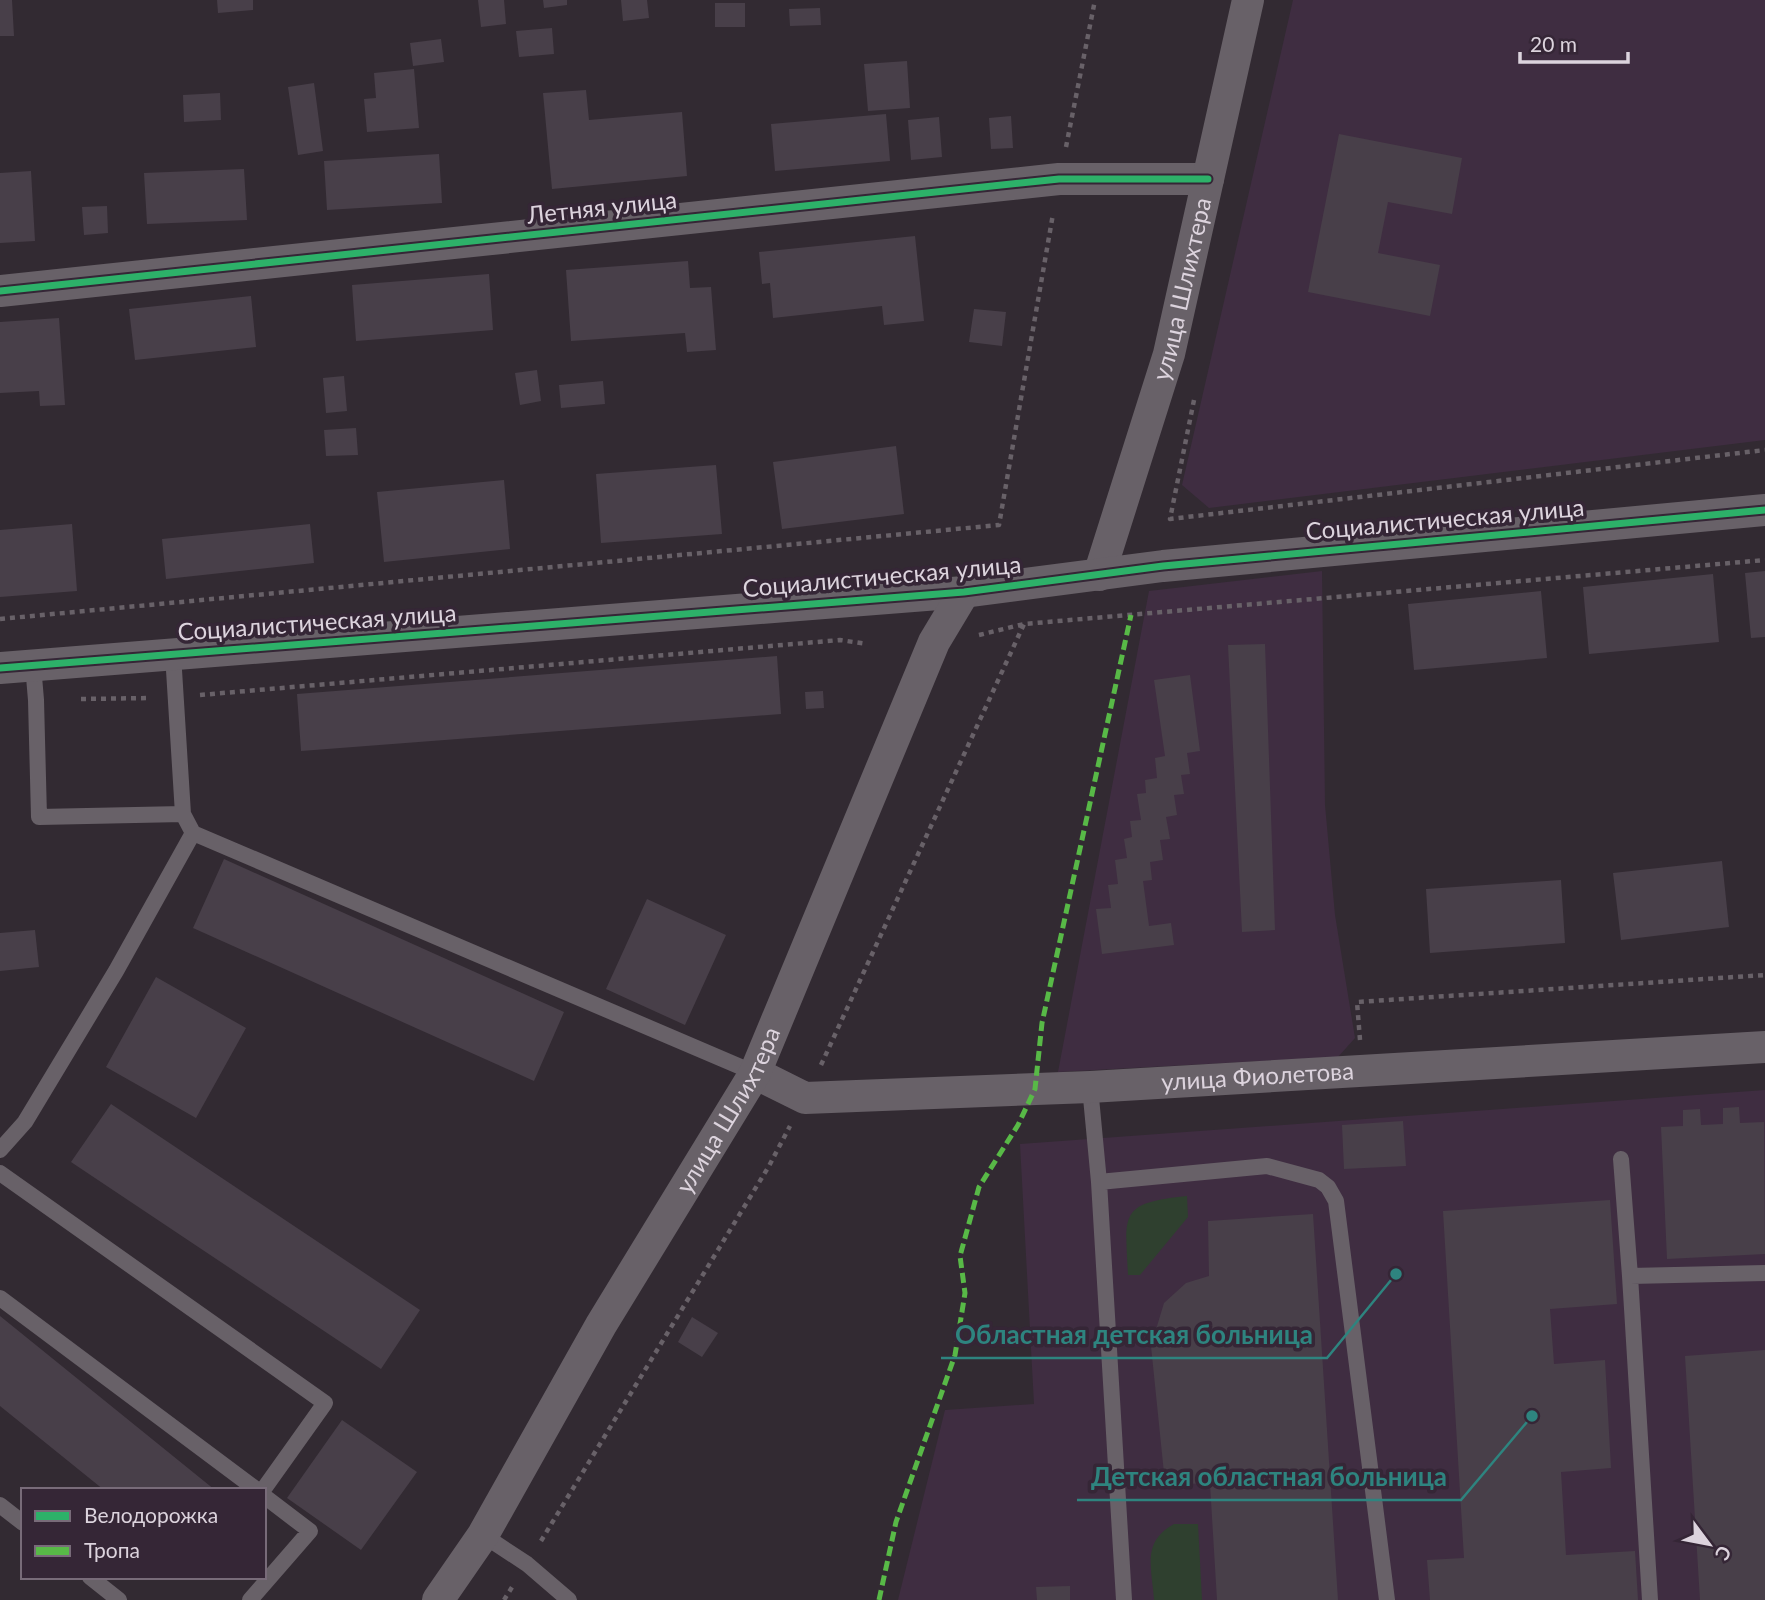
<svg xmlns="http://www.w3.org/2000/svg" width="1765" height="1600" viewBox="0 0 1765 1600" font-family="Lato,sans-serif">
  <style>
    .built { fill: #3f2d41 }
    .green { fill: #2f402f }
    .building { fill: #483f49 }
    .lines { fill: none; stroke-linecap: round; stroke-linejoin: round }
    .path { stroke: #686168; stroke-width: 4.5; stroke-dasharray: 5 5; stroke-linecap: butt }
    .service { stroke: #686168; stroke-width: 16 }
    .minor { stroke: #686168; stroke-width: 32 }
    .quiet { stroke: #58b947; stroke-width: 5; stroke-dasharray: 10 5; stroke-linecap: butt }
    .cycleway-casing { stroke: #352636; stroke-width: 11 }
    .cycleway { stroke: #2db169; stroke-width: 7 }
    .labels { text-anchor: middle; stroke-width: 7; stroke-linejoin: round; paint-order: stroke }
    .street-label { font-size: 24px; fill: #dcd3dd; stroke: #352636 }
    .leader { fill: none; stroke: #2e847f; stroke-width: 2.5 }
    .callout-dot { fill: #2e847f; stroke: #352636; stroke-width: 2.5 }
    .callout-label { font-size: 26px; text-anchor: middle; font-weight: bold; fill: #2e847f; stroke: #352636; stroke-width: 7; stroke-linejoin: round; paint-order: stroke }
  </style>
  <rect width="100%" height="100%" fill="#322a32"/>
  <!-- built -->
  <path class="built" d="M1293,0H1765V440L1209,508L1182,485Z
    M1322,571L1325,805L1335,915L1355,1038L1338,1057L1058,1072L1149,591Z
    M1765,1090V1600H898L945,1410L1034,1404L1020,1144Z"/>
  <!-- green -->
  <path class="green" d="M1187,1196L1188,1217L1140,1275H1128C1125,1213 1119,1203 1187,1196Z
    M1174,1524H1198L1202,1600H1154C1152,1568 1141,1542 1174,1524Z"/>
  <!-- building -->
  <path class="building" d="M0,0H12L14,36H0Z
    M217,0H253V10L218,13Z
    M478,0H504L506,24L481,27Z
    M543,0H567V5L544,8Z
    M621,0H647L649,18L623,21Z
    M715,3H745V27H715Z
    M820,8L821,25L790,26L789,9Z
    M552,28L554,54L519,57L516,31Z
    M441,39L444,62L413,66L410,43Z
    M907,61L910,108L868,111L864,64Z
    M414,69L419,128L367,132L364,99L376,98L374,73Z
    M314,83L323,151L298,155L288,87Z
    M586,90L589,120L682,112L687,176L552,189L543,93Z
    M220,93L221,120L184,122L183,95Z
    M886,114L890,161L775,171L771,124Z
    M1011,116L1013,148L991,149L989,118Z
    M939,117L942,157L911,160L908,120Z
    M1339,134L1462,158L1452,214L1388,202L1378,253L1440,265L1430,316L1308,292Z
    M439,154L442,203L327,210L324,161Z
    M244,169L247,220L147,224L144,173Z
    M31,171L35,241L0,243V173Z
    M107,206L108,233L84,235L82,207Z
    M915,236L924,321L884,325L882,306L773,318L770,283L762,284L759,252Z
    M688,261L690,288L711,287L716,350L687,352L685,333L571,341L566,270Z
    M489,274L493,330L356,341L352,285Z
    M251,296L256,347L135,360L129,309Z
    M974,309L1006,312L1002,346L969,342Z
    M59,318L65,405L40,406L39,391L0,393V322Z
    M537,370L541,401L520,405L515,373Z
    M344,376L347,411L326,413L323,378Z
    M603,381L605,404L561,408L559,385Z
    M356,428L358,455L326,456L324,430Z
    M896,446L904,514L782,529L773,462Z
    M716,465L722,534L601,543L596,474Z
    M504,480L510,549L384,562L377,492Z
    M72,524L77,591L0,597V530Z
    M310,524L314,563L166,579L162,539Z
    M1765,571V637L1751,638L1745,573Z
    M1713,574L1719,642L1589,654L1583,587Z
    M1541,591L1547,658L1414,670L1408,604Z
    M1265,644L1275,930L1242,932L1228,645Z
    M777,656L781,714L301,751L297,694Z
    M1190,675L1200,751L1187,753L1190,774L1181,775L1184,794L1174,795L1177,815L1166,817L1170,839L1160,840L1163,860L1150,862L1152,880L1143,881L1149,926L1171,923L1174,945L1102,954L1096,909L1111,908L1108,885L1118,884L1115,860L1127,858L1124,839L1132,837L1130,821L1141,820L1137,794L1146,793L1145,780L1157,778L1155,758L1165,756L1154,680Z
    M823,691L824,708L806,709L805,692Z
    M224,859L564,1012L534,1081L193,928Z
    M1722,861L1729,927L1621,940L1613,873Z
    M1561,880L1565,943L1430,953L1426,889Z
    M647,899L726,935L685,1025L606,989Z
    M35,930L39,967L0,971V933Z
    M156,977L246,1028L196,1118L106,1067Z
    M111,1104L420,1310L381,1369L71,1162Z
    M1739,1107L1740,1123L1764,1122L1765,1254L1667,1259L1661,1127L1683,1126V1110L1700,1109L1701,1125L1723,1124V1108Z
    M1403,1121L1406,1166L1344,1169L1342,1125Z
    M1610,1200L1617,1304L1550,1309L1554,1364L1605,1360L1611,1468L1561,1472L1566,1555L1635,1551L1638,1600H1430L1427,1560L1464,1558L1443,1211Z
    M1313,1214L1338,1600H1217L1210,1484L1165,1483L1151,1346L1164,1303L1186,1283L1209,1276L1208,1221Z
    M0,1316L215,1490H104L0,1406Z
    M692,1317L718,1333L702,1357L678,1342Z
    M1765,1350V1600H1700L1685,1356Z
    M342,1420L417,1472L361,1550L287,1498Z
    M1070,1586V1600H1037L1036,1587Z"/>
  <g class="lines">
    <!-- path -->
    <path class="path" d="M1066,147L1095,0
      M1194,400L1170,519L1765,450
      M0,619L999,525L1053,214
      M979,635L1024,624L1765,560
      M200,695L840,640L867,644
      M81,699L150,698
      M1360,1040L1357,1002L1765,975
      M821,1065L1024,624
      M541,1541L769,1166L790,1126
      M504,1600L514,1584"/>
    <!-- service -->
    <path class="service" d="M173,654L183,814
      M193,833L755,1073
      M1090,1087L1099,1182L1267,1166L1319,1180L1328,1187L1336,1201L1387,1600
      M0,1150L25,1122L116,971L193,833L183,814L39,817L36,700L33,665
      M1621,1159L1630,1276
      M0,1173L325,1403L263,1490
      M1099,1182L1124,1600
      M0,1298L257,1490
      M0,1505L23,1523
      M483,1535L527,1564L569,1600
      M90,1577L119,1600
      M250,1600L310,1531L264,1496
      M1650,1600L1630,1276L1765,1273"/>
    <!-- minor -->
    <g class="minor">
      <path d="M0,291L1059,179H1208"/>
      <path id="s1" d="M1099,575L1169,354L1248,0"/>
      <path d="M0,668L964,592L1163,566L1765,510"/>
      <path id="s2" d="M755,1073L805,1098L1090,1087L1765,1047"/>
      <path id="s3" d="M438,1600L483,1535L601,1325L755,1073L934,642L964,592"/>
    </g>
    <!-- quiet -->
    <path class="quiet" d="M879,1600L896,1522L955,1355L965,1293L960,1256L979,1187L1018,1125L1035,1089L1042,1023L1131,615"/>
    <defs>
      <path id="cycleway" d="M0,291L1059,179H1208
        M0,668L964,592L1163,566L1765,510"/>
    </defs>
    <!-- cycleway casing -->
    <use href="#cycleway" class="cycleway-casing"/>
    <!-- cycleway -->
    <use href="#cycleway" class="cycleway"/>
  </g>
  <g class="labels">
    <!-- street labels -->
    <g class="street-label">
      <text transform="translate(602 208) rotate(-6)" y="8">Летняя улица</text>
      <text dy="8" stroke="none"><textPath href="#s1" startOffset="298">улица Шлихтера</textPath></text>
      <text transform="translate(1445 520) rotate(-5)" y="8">Социалистическая улица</text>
      <text transform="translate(882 577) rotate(-5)" y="8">Социалистическая улица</text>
      <text transform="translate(317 623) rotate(-4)" y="8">Социалистическая улица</text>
      <text dy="8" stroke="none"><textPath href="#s2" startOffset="509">улица Фиолетова</textPath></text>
      <text dy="8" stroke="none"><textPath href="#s3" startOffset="570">улица Шлихтера</textPath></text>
    </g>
  </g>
  <!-- callouts -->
  <path class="leader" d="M1396 1274L1327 1358H941M1532 1416L1461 1500H1077"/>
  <g class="callout-dot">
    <circle cx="1396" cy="1274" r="7"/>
    <circle cx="1532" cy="1416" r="7"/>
  </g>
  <g class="callout-label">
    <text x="1134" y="1344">Областная детская больница</text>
    <text x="1269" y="1486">Детская областная больница</text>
  </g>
  <!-- legend -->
  <rect x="21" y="1488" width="245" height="91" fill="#352636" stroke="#786b79" stroke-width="2"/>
  <rect x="35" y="1511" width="35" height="10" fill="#2db169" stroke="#786b79" stroke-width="2"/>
  <text x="84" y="1523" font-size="21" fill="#dcd3dd">Велодорожка</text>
  <rect x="35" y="1546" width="35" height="10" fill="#58b947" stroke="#786b79" stroke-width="2"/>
  <text x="84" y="1558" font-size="21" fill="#dcd3dd">Тропа</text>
  <!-- north arrow -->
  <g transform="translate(1709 1544) rotate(122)" stroke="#352636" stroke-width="5" paint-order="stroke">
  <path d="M0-5L12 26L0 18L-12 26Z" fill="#dcd3dd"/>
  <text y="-10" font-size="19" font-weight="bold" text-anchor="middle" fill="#dcd3dd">С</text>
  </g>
  <!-- scale -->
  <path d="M1520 52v10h108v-10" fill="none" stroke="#dcd3dd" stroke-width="3.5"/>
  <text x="1530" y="52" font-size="21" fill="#dcd3dd" stroke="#352636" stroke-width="5" paint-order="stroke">20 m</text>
</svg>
